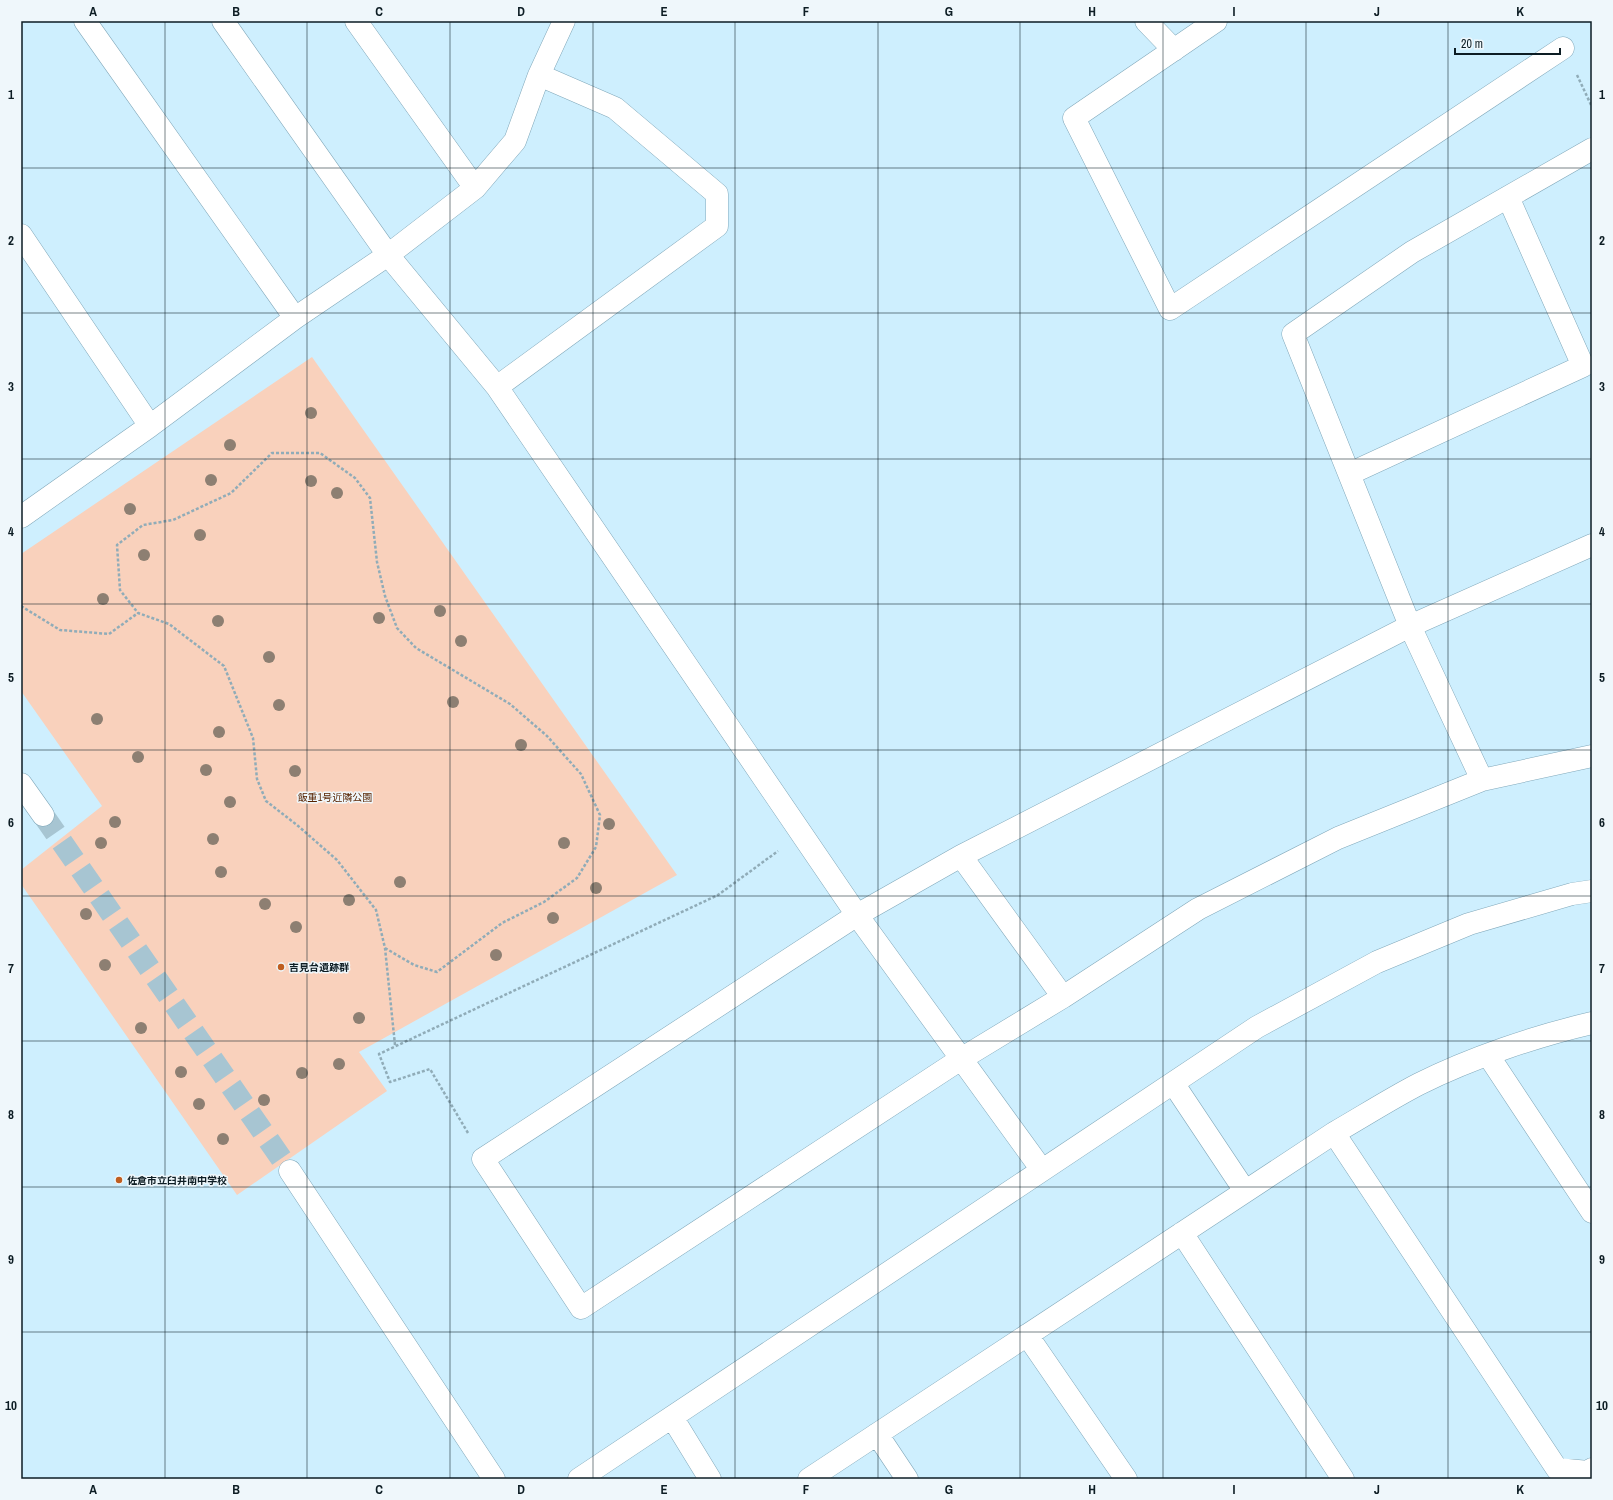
<svg xmlns="http://www.w3.org/2000/svg" width="1613" height="1500" viewBox="0 0 1613 1500" font-family="'Archivo Narrow','Noto Sans JP',sans-serif">
  <style>
    .green { fill: #f9d1bc }
    .lines { fill: none; stroke-linecap: round; stroke-linejoin: round }
    .minor-tunnel { stroke: #a7c5d2; stroke-width: 22; stroke-dasharray: 22 11; stroke-linecap: butt }
    .minor-casing { stroke: #81a8ba; stroke-width: 23 }
    .path { stroke: #90acb8; stroke-width: 2.5; stroke-dasharray: 3 2; stroke-linecap: butt }
    .minor { stroke: #fff; stroke-width: 22 }
    .tree { fill: #8d7f72 }
    .grid { fill: none; stroke: #0d1d24; stroke-width: 1; stroke-opacity: 0.55 }
    .poi-dot { fill: #bf5e20; stroke: #eff7fb; stroke-width: 1.5 }
    .labels { text-anchor: middle; stroke-width: 3; stroke-linejoin: round; paint-order: stroke }
    .park-label { font-size: 10px; fill: #582300; stroke: #eff7fb }
    .poi-label { font-size: 10px; font-weight: bold; fill: #0d1d24; stroke: #eff7fb; text-anchor: start }
    .neatline { fill: none; stroke: #0d1d24; stroke-width: 1.5 }
    .grid-label { font-size: 13px; text-anchor: middle; font-weight: bold; fill: #0d1d24 }
  </style>
  <rect width="100%" height="100%" fill="#ceeffe"/>
  <!-- green -->
  <path class="green" d="M312,357L677,875L359,1052L387,1091L237,1195L21,884V870L102,806L21,691V554Z"/>
  <g class="lines">
    <!-- minor-tunnel -->
    <path class="minor-tunnel" d="M43,815L290,1171"/>
    <defs>
      <path id="minor" d="M85,21L295,318
        M223,21L388,255L497,387L857,915L1042,1170
        M356,21L475,188
        M1146,21L1174,50
        M1216,21L1074,118L1170,309L1563,48
        M21,235L150,426
        M497,387L717,226V194L615,108L539,75
        M1349,474L1583,366L1508,197
        M21,517L150,426L295,318L388,255L475,188L515,141L539,75L564,21
        M1592,545L1410,626L961,856L857,915L483,1159L581,1308L961,1059L1063,997L1198,909L1338,838L1482,780L1592,756
        M1482,780L1410,626L1293,334L1412,252L1592,149
        M21,784L43,815
        M961,856L1063,997
        M1488,1055L1592,1212
        M1173,1083L1245,1191
        M1334,1133L1557,1469L1588,1472L1592,1469
        M290,1171L494,1479
        M1182,1233L1343,1479
        M1027,1335L1126,1479
        M672,1417L710,1479
        M877,1434L907,1479
        M579,1479L1257,1027L1377,962L1469,924L1572,894L1592,891
        M809,1479L1334,1133C1362,1117 1390,1099 1419,1084C1471,1058 1536,1036 1592,1023"/>
    </defs>
    <!-- minor casing -->
    <use href="#minor" class="minor-casing"/>
    <!-- path -->
    <path class="path" d="M1577,75L1592,107
      M21,606L60,630L109,634L138,613
      M385,948L414,965L437,972L502,923L544,902L577,878L596,847L600,815L581,774L547,736L510,704L416,648L397,628L385,596L377,562L370,498L355,478L320,453H272L231,493L173,520L143,525L117,545L120,590L138,613L169,624L224,666L253,738L257,779L266,801L297,825L337,860L376,910L385,948L395,1045
      M468,1133L430,1069L390,1082L379,1054L718,895L778,851"/>
    <!-- minor -->
    <use href="#minor" class="minor"/>
  </g>
  <!-- trees -->
  <g class="tree">
    <circle cx="311" cy="413" r="6"/>
    <circle cx="230" cy="445" r="6"/>
    <circle cx="211" cy="480" r="6"/>
    <circle cx="311" cy="481" r="6"/>
    <circle cx="337" cy="493" r="6"/>
    <circle cx="130" cy="509" r="6"/>
    <circle cx="200" cy="535" r="6"/>
    <circle cx="144" cy="555" r="6"/>
    <circle cx="103" cy="599" r="6"/>
    <circle cx="440" cy="611" r="6"/>
    <circle cx="379" cy="618" r="6"/>
    <circle cx="218" cy="621" r="6"/>
    <circle cx="461" cy="641" r="6"/>
    <circle cx="269" cy="657" r="6"/>
    <circle cx="453" cy="702" r="6"/>
    <circle cx="279" cy="705" r="6"/>
    <circle cx="97" cy="719" r="6"/>
    <circle cx="219" cy="732" r="6"/>
    <circle cx="521" cy="745" r="6"/>
    <circle cx="138" cy="757" r="6"/>
    <circle cx="206" cy="770" r="6"/>
    <circle cx="295" cy="771" r="6"/>
    <circle cx="230" cy="802" r="6"/>
    <circle cx="115" cy="822" r="6"/>
    <circle cx="609" cy="824" r="6"/>
    <circle cx="213" cy="839" r="6"/>
    <circle cx="101" cy="843" r="6"/>
    <circle cx="564" cy="843" r="6"/>
    <circle cx="221" cy="872" r="6"/>
    <circle cx="400" cy="882" r="6"/>
    <circle cx="596" cy="888" r="6"/>
    <circle cx="349" cy="900" r="6"/>
    <circle cx="265" cy="904" r="6"/>
    <circle cx="86" cy="914" r="6"/>
    <circle cx="553" cy="918" r="6"/>
    <circle cx="296" cy="927" r="6"/>
    <circle cx="496" cy="955" r="6"/>
    <circle cx="105" cy="965" r="6"/>
    <circle cx="359" cy="1018" r="6"/>
    <circle cx="141" cy="1028" r="6"/>
    <circle cx="339" cy="1064" r="6"/>
    <circle cx="181" cy="1072" r="6"/>
    <circle cx="302" cy="1073" r="6"/>
    <circle cx="264" cy="1100" r="6"/>
    <circle cx="199" cy="1104" r="6"/>
    <circle cx="223" cy="1139" r="6"/>
  </g>
  <!-- grid -->
  <path class="grid" d="M165,21V1479M307,21V1479M450,21V1479M593,21V1479M735,21V1479M878,21V1479M1020,21V1479M1163,21V1479M1306,21V1479M1448,21V1479M21,168H1592M21,313H1592M21,459H1592M21,604H1592M21,750H1592M21,896H1592M21,1041H1592M21,1187H1592M21,1332H1592"/>
  <!-- markers -->
  <g class="poi-dot">
    <circle cx="281" cy="967" r="4"/>
    <circle cx="119" cy="1180" r="4"/>
  </g>
  <g class="labels">
    <!-- park labels -->
    <g class="park-label">
      <text x="335" y="801">飯重1号近隣公園</text>
    </g>
    <!-- poi labels -->
    <g class="poi-label">
      <text x="289" y="971">吉見台遺跡群</text>
      <text x="127" y="1184">佐倉市立臼井南中学校</text>
    </g>
  </g>
  <!-- border -->
  <rect width="1613" height="1500" fill="none" stroke="#eff7fb" stroke-width="44"/>
  <!-- scale -->
  <path d="M1455 48v6h105v-6" fill="none" stroke="#0d1d24" stroke-width="2"/>
  <text x="1461" y="48" font-size="12" fill="#0d1d24" stroke="#eff7fb" stroke-width="3" paint-order="stroke">20 m</text>
  <rect x="22" y="22" width="1569" height="1456" class="neatline"/>
  <g class="grid-label">
    <text x="93" y="16">A</text>
    <text x="236" y="16">B</text>
    <text x="379" y="16">C</text>
    <text x="521" y="16">D</text>
    <text x="664" y="16">E</text>
    <text x="806" y="16">F</text>
    <text x="949" y="16">G</text>
    <text x="1092" y="16">H</text>
    <text x="1234" y="16">I</text>
    <text x="1377" y="16">J</text>
    <text x="1520" y="16">K</text>
    <text x="11" y="99">1</text>
    <text x="1602" y="99">1</text>
    <text x="11" y="245">2</text>
    <text x="1602" y="245">2</text>
    <text x="11" y="391">3</text>
    <text x="1602" y="391">3</text>
    <text x="11" y="536">4</text>
    <text x="1602" y="536">4</text>
    <text x="11" y="682">5</text>
    <text x="1602" y="682">5</text>
    <text x="11" y="827">6</text>
    <text x="1602" y="827">6</text>
    <text x="11" y="973">7</text>
    <text x="1602" y="973">7</text>
    <text x="11" y="1119">8</text>
    <text x="1602" y="1119">8</text>
    <text x="11" y="1264">9</text>
    <text x="1602" y="1264">9</text>
    <text x="11" y="1410">10</text>
    <text x="1602" y="1410">10</text>
    <text x="93" y="1494">A</text>
    <text x="236" y="1494">B</text>
    <text x="379" y="1494">C</text>
    <text x="521" y="1494">D</text>
    <text x="664" y="1494">E</text>
    <text x="806" y="1494">F</text>
    <text x="949" y="1494">G</text>
    <text x="1092" y="1494">H</text>
    <text x="1234" y="1494">I</text>
    <text x="1377" y="1494">J</text>
    <text x="1520" y="1494">K</text>
  </g>
</svg>
